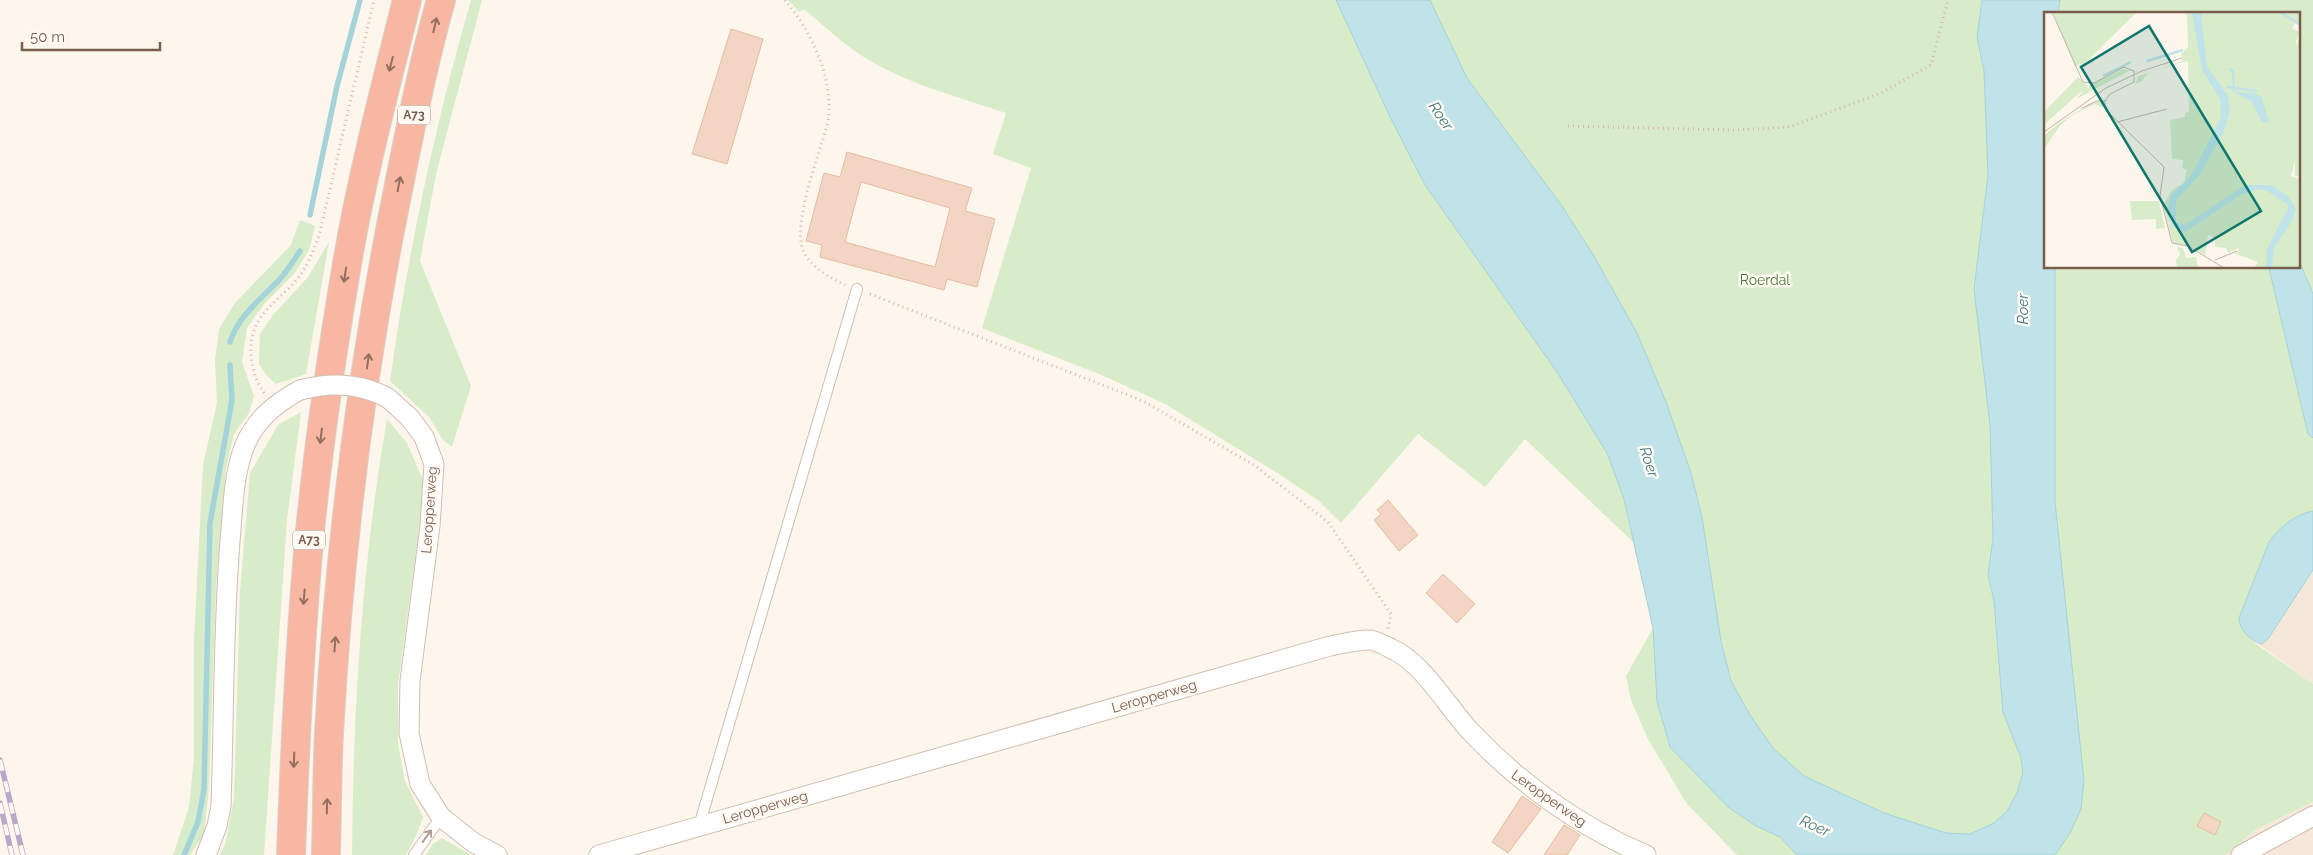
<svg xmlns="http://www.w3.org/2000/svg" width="2313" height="855" viewBox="0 0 2313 855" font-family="Raleway,sans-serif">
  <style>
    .residential { fill: #f5e8da }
    .green { fill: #d8ecc9; fill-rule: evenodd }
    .water { fill: #bfe3e8; stroke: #a5d3da }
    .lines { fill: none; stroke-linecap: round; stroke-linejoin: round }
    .stream { stroke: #a5d3da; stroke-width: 5.5 }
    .building { fill: #f3d5c3; stroke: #e6bba3; fill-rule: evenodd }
    .service-casing { stroke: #d1beb0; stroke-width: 12 }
    .minor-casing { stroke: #d1beb0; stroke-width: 21 }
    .motorway-casing { stroke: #dad1cd; stroke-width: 30 }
    .path { stroke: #d9b8a5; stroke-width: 3; stroke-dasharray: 1 4; stroke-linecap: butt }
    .service { stroke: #fff; stroke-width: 10 }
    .minor { stroke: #fff; stroke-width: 19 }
    .motorway { stroke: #f7b7a3; stroke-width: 28 }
    .rail-casing { stroke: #b9a8c9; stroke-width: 5.5 }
    .rail { stroke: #fffaf3; stroke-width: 4; stroke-dasharray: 11; stroke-linecap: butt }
    .minor-bridge-casing { stroke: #d1beb0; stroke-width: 21; stroke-linecap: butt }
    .minor-bridge { stroke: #fff; stroke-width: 19 }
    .oneway { stroke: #936e5e }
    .oneway2 { stroke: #af9d94 }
    .labels { text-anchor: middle; stroke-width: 5; stroke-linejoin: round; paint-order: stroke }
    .shield { fill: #fffaf3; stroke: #a28b7f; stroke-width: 1 }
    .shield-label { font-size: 12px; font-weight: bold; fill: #7a5c4d }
    .park-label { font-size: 14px; fill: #537a41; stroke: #fffaf3 }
    .street-label { font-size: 14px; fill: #7a5c4d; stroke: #fffaf3 }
    .water-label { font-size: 15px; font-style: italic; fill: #437c86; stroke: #fffaf3 }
    .inset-river { fill: none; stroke: #bfe3e8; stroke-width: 2.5 }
    .inset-road { fill: none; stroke: #c5b3a7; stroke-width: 1 }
    .view { fill: #0f766e; fill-opacity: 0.15; stroke: #0f766e; stroke-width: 2.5 }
    .inset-edge { fill: none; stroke: #7a5c4d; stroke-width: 2.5 }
  </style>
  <rect width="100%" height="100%" fill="#fdf6ec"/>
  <!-- residential -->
  <path class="residential" d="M2313,570V684L2257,643L2262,644L2268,639Z
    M2313,802V855H2226L2255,830Z"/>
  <!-- green -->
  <path class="green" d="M471,0H482L436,174L420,261L471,386L452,447L443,440L429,417L390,381C408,252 435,125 471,0Z
    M788,0H2313V511C2296,514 2278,528 2269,542L2245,633L2256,644L2313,684V802L2255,830L2226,855H1737L1687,804L1648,739L1631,700L1626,676L1653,628L1633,542L1525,439L1485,487L1418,434L1341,523L1319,501L1282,476L1165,404L1104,376L982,328L1031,168L993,154L1006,113C961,98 915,86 874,63C848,49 827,28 804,9L799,12ZM2046,14H2299V268H2046Z
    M300,220L315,226L309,250L294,274L264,304L247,328L242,362L254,396L249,413L234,434L226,469L216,587L209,787L204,835L190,855H173L189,807L194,758V640L203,465L217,403L215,361L219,329L235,303L291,245Z
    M329,242L306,374L276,384L267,376L259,364L260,334L273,315L308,277Z
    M301,412L287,520L264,855H219L225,845L234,798L240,591L250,473L278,425Z
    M387,419L407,443L423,480L420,523L398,685V744L405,781L423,817L416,836L406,855H352C353,709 362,563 387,419Z
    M442,838L471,855H426L433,844Z"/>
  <!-- water -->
  <path class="water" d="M1336,0H1430L1467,78L1562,206L1594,256L1637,333L1666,402L1691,473L1702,517L1721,641L1731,681L1750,715L1773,748L1804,776L1884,813L1946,833L1970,834L1994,823L2007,811L2017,793L2023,772L2021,758L2003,712L1994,601L1988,575L1993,538L1990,425L1974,289L1988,176L1984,71L1977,37L1982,0H2060L2058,14H2046V268H2055V502L2084,781L2081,809L2070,833L2055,855H1797L1780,837L1756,826L1728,807L1670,747L1657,701L1653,628L1624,499L1607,453L1557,372L1425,185L1390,117Z
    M2299,260L2313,294V438L2308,434L2269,268H2299Z
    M2313,511V570L2268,639L2262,644C2251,642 2239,629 2239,618L2269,542C2278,528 2296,514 2313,511Z"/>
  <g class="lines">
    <!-- stream -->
    <path class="stream" d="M310,215L337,86L360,0
      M230,342C239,315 260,300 280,279C287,271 294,260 300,251
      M184,855L198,822L204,789L210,523L232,400L230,365"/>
  </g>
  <!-- building -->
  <path class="building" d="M731,29L763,39L727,164L692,154Z
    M847,152L972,188L965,211L995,219L977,287L947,279L944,290L820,257L822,245L806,241L824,173L840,177ZM861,182L950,208L935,267L845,242Z
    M1388,500L1418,535L1399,551L1374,520L1381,514L1377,510Z
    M1443,574L1475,604L1457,623L1426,593Z
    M1522,796L1541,809L1508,853L1492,842Z
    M2204,813L2221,822L2215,835L2197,826Z
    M1564,825L1580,835L1567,855H1544Z"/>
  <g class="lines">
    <defs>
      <path id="service" d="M699,826L857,289
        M414,855L441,817"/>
      <path id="minor" d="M388,398L410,418L424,437L434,464L430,526L410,681L409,733L420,784L441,817L474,843L497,855
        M206,855L217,826L221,806C224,718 223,629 230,541C233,510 233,474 245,445C256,419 276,403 300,390
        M599,855L1330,646C1342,644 1359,639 1371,640C1377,641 1386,646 1392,649C1423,663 1447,706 1470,731C1519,783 1580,827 1646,855
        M2241,855L2313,816"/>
      <path id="motorway" d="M291,855C295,743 300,632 311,521C320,433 333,346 348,258C363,171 386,85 407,0
        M326,855C327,815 327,774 329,733C339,553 361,372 397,195C410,130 423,64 441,0"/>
    </defs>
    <!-- service casing -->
    <use href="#service" class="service-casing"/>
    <!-- minor casing -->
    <use href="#minor" class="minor-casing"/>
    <!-- motorway casing -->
    <use href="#motorway" class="motorway-casing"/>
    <!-- path -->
    <path class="path" d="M785,0C811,32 831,72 829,115C828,125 824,136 821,145C814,169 790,234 806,256C816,270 830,278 845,285
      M1568,126L1735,130L1789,127L1879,94L1931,65L1948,0
      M870,294L1143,401L1254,465L1328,522L1391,614L1388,629
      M264,393C249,371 245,340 261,317C272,302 287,292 299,277C308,265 313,251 319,236L374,0"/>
    <!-- service -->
    <use href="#service" class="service"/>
    <!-- minor -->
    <use href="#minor" class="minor"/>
    <!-- motorway -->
    <use href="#motorway" class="motorway"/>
    <defs>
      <path id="rail" d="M0,760L23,855
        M0,803L12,855"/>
    </defs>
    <!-- rail casing -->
    <use href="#rail" class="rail-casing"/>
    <!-- rail -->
    <use href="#rail" class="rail"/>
    <defs>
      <path id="minor-bridge" d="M300,390C330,382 361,383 388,398"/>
    </defs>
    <!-- minor-bridge casing -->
    <use href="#minor-bridge" class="minor-bridge-casing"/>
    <!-- minor-bridge -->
    <use href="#minor-bridge" class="minor-bridge"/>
  </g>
  <!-- one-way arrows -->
  <defs><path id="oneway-shaft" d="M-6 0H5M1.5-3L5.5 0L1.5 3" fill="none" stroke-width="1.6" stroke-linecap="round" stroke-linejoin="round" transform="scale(1.25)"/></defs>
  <g class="oneway">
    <use href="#oneway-shaft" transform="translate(435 25) rotate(-77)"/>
    <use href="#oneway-shaft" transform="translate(391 64) rotate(104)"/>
    <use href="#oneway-shaft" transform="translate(399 184) rotate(-79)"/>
    <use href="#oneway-shaft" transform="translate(345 275) rotate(99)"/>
    <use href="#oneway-shaft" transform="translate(368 361) rotate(-82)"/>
    <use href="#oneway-shaft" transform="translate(321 436) rotate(97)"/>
    <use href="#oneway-shaft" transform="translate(304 597) rotate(95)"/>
    <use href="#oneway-shaft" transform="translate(335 644) rotate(-86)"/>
    <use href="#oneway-shaft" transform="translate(294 760) rotate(92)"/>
    <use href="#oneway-shaft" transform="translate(327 806) rotate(-89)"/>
  </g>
  <use class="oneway2" href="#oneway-shaft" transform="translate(427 836) rotate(-54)"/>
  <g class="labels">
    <!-- shield labels -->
    <g class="shield">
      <rect x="398" y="105.5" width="32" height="19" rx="4"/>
      <rect x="293" y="530.5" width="32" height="19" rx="4"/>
    </g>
    <g class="shield-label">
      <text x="414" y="119">A73</text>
      <text x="309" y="544">A73</text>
    </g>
    <!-- park labels -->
    <g class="park-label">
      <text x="1765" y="285">Roerdal</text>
    </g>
    <!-- street labels -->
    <g class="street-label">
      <text transform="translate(429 510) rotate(-86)" y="5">Leropperweg</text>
      <text transform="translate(1154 696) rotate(-16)" y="5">Leropperweg</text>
      <text transform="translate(1549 798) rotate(35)" y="5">Leropperweg</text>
      <text transform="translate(765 807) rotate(-16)" y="5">Leropperweg</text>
    </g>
    <!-- water labels -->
    <g class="water-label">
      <text transform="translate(1441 116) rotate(56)" y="5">Roer</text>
      <text transform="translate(2023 309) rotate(-90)" y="5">Roer</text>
      <text transform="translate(1649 462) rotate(72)" y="5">Roer</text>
      <text transform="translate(1815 826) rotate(24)" y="5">Roer</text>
    </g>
  </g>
  <!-- overview -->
  <g transform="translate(2044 12)">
    <rect width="256" height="256" fill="#fdf6ec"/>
    <path d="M9,0H93L33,59L37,52L31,55ZM143,0H256V14L251,11L248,16L255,20L252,30L253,34L256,21V37L253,35L257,39L256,165L251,164V148L247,164L256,167V256H210L214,250L190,241L194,240L195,236L184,241L182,236L171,235V227H175L164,223L161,243L147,235L129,231L119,194L128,178L140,171L143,158L138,156L139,148L128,147L126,108L141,105V101L145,100L144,49L105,60L97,70L91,72L94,64L139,49L137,42L144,35ZM79,57L87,58L32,87L40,79L34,82L0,113V100L34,65L44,74L41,79L46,73ZM49,90H59V96L51,92L27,104L15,115L0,137V124L15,111ZM86,189H115L121,216L112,217V207L88,208ZM133,235L139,236L142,246L152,245L154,256H133L132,248L136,242Z" fill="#d8ecc9"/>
    <path d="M148,0H157L163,54L184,84L186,99L180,119L157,161L132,189V210L141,213L201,173H228L245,185L252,197L248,209L230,236L228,256H222L223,237L244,196L243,192L225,180L215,177L198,182L141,220L129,215L123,202L126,184L146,165L177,106L176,87L158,58ZM189,80L210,81L218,85L225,111L218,110L207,89Z" fill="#bfe3e8"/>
    <path class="inset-river" d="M236,0L257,13M103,49L139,38M185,56L189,60L190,80M59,64L87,50M182,75L213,79"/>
    <path class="inset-road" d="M8,0L39,70L50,71L80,55L90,59V70L66,82L61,89V97L120,155L116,184L128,231L144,234L180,256M38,96L53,89H61M73,110L123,97M0,120L62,76L98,59L138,46M171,248L193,239"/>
    <path class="view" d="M105,14L217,199L148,240L37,55Z"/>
    <rect width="256" height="256" class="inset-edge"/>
  </g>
  <!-- scale -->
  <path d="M22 42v8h138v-8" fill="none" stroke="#7a5c4d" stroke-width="2.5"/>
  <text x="30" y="42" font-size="15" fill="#7a5c4d" stroke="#fffaf3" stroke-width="4" paint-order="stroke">50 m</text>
</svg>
